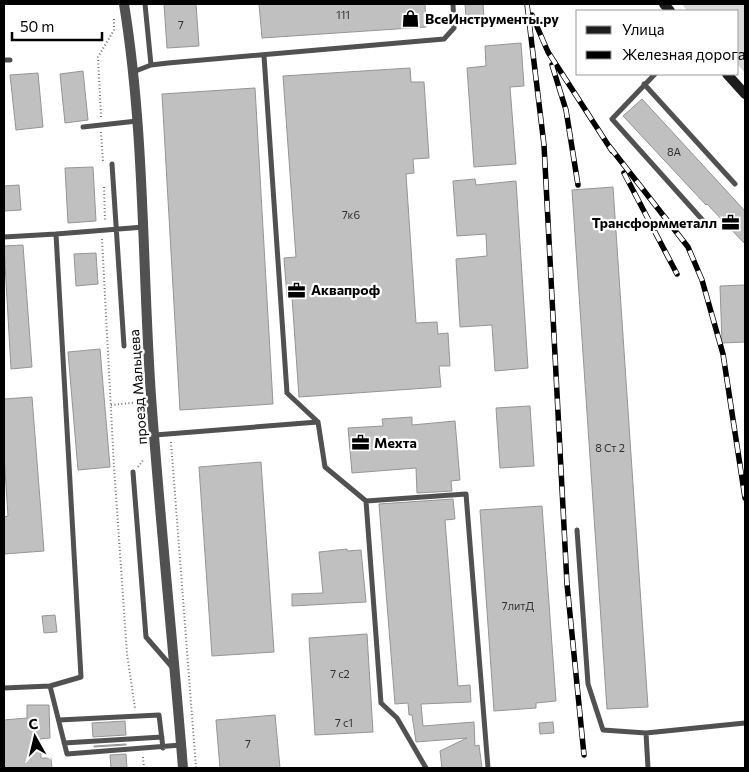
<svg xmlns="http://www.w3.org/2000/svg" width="749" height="772" viewBox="0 0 749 772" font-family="Commissioner,sans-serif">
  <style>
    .grass { fill: #d8d8d8 }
    .building { fill: #c0c0c0; stroke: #959595 }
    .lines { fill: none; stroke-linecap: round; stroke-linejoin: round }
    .path { stroke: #737373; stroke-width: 2; stroke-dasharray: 1 2.5; stroke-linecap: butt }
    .lane { stroke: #515151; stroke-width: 5 }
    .street { stroke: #515151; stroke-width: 10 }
    .secondary { stroke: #1e1e1e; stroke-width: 10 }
    .rail-casing { stroke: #000; stroke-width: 5.5 }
    .rail { stroke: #fff; stroke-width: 4; stroke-dasharray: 11; stroke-linecap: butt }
    .labels { text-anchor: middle; stroke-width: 4.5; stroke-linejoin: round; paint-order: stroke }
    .number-label { font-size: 11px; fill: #303030 }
    .poi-label { font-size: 14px; font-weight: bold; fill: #000; stroke: #fff; text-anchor: start }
    .street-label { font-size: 14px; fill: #000; stroke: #fff }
  </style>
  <rect width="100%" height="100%" fill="#fff"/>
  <!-- grass -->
  <path class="grass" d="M685,4H745V73L738,65V11H688L683,6Z"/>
  <!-- building -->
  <path class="building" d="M164,4H196L199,46L167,48Z
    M259,4H425L426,27L262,38Z
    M465,4H483L484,17L466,18Z
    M521,43L524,86L510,87L516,164L474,167L467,68L486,66L485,46Z
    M410,68L411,82H424L429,158L413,159L414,173L406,174L416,323L437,322L438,334L448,333L450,366H439L441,387L299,397L292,297H287L284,258L296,257L283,76Z
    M83,71L88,120L65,123L60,74Z
    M38,73L43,127L16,130L10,75Z
    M255,88L273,404L180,410L162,94Z
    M642,99L745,211V244L707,204L706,205L623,116Z
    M93,167L96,221L68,223L65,168Z
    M475,179L476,185L516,181L528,368L495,371L492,325L460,327L456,259L487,256L486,234L457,236L453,181Z
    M19,185L21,210L4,211V186Z
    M613,187L648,707L607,709L572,190Z
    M23,245L32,367L11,369L4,246Z
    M96,253L98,284L76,286L74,254Z
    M745,285V342L722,343L720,286Z
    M100,349L110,467L78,470L68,352Z
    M32,397L44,551L4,554V517L8,516L4,455V399Z
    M530,406L534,466L500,468L496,408Z
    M412,417V425L455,421L460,480L451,481L452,491L417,493L416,468L352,473L348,428L383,426L382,419Z
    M261,462L274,652L212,656L199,467Z
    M453,499L455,519L445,520L458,686L470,685L471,702L421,704L423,726L474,722L475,746L479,745L482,768H442L440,751L467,738L416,742L412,715H409L408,703L395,704L379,504Z
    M542,506L556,701L536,703V708L494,711L480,510Z
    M347,549V551L361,550L366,602L292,606V594L323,593L319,552Z
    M55,615L57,632L44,633L42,616Z
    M367,634L373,732L315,735L309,638Z
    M27,705H49L50,738L40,739L41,758H51L52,768H4V720L27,718Z
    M275,715L280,768H220L216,720Z
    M125,721L126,735L93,737L92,723Z
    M553,722L554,733L540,734L539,723Z
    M126,744V745L94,747V746Z
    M126,754L127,768H111L110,755Z"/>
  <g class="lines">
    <!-- path -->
    <path class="path" d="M101,117L98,57L114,30V17
      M101,132L103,162
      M104,187L105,222
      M102,239L114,467L127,654L135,708
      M111,405L141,402
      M171,442L196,768
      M138,467L144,459
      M143,757L144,768"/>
    <!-- lane -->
    <path class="lane" d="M145,4L151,65
      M264,56L287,393L318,422L325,467L366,501L381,703L397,718L426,768
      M4,60H10
      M133,72L151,65L168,63L444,39L454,28L453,4
      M655,74L612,119L707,225
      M644,84L735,184
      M83,127L137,121
      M112,164L124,346
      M4,237L56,234
      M155,435L318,422
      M133,472L146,637L172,667
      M366,501L466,494L488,768
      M577,530L588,684L603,730L646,733L745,723
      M50,686L81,677L56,234L144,227
      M4,688L50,686L67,754L181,745
      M59,720L159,715L163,748
      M646,733L648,768
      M64,743L162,737"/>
    <!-- street -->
    <path class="street" d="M124,4C145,133 142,265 151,396C160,520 173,644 183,768"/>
    <!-- secondary -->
    <path class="secondary" d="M664,4L670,11
      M727,74L745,94"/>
    <defs>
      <path id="rail" d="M527,4L544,145L567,584L584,755
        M532,15L548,52L612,151
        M552,65L566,110L578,185
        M609,146L688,247L702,280L723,354L745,498
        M624,173L677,274"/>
    </defs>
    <!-- rail casing -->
    <use href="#rail" class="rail-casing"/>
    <!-- rail -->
    <use href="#rail" class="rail"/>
  </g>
  <!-- icons -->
  <defs>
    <symbol id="shop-bare" viewBox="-9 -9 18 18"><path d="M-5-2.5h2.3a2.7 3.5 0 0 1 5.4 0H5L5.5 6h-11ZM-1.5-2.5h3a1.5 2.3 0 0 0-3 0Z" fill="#000" stroke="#fff" stroke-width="2.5" paint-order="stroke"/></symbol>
    <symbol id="office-bare" viewBox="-9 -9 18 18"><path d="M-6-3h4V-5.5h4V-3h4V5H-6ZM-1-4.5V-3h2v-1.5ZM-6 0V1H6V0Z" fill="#000" stroke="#fff" stroke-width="2.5" paint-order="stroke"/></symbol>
  </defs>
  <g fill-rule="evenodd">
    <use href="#shop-bare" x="398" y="6" width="25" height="25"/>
    <use href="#office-bare" x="718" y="210" width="25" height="25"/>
    <use href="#office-bare" x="284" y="278" width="25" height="25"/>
    <use href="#office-bare" x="348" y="430" width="25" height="25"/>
  </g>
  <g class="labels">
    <!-- number labels -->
    <g class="number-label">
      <text x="343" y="19">111</text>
      <text x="181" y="29">7</text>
      <text x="674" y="156">8А</text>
      <text x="351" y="219">7к6</text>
      <text x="610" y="452">8 Ст 2</text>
      <text x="518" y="610">7литД</text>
      <text x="340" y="678">7 с2</text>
      <text x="344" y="727">7 с1</text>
      <text x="248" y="748">7</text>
    </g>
    <!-- poi labels -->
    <g class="poi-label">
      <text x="425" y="24">ВсеИнструменты.ру</text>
      <text x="717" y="228" text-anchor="end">Трансформметалл</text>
      <text x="311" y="295">Аквапроф</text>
      <text x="374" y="448">Мехта</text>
    </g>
    <!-- street labels -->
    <g class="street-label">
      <text transform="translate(138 387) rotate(-94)" y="5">проезд Мальцева</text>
    </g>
  </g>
  <!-- border -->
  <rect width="749" height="772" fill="none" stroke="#000000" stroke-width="10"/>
  <!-- legend -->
  <rect x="576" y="10" width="162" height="65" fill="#ffffff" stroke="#999999"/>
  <rect x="586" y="26" width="25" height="8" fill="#1e1e1e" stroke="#999999"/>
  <text x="622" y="35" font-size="15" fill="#000000">Улица</text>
  <rect x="586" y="51" width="25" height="8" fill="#000000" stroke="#999999"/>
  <text x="622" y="60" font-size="15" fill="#000000">Железная дорога</text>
  <!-- north arrow -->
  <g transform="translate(35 737) rotate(352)" stroke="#ffffff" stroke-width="4" paint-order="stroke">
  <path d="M0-4L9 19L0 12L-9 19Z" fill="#000000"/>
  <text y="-8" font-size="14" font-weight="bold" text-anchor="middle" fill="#000000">С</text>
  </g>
  <!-- scale -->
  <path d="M12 32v8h90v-8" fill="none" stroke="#000000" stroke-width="2.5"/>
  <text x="20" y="32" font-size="15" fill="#000000" stroke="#ffffff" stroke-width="4" paint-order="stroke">50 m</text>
</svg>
